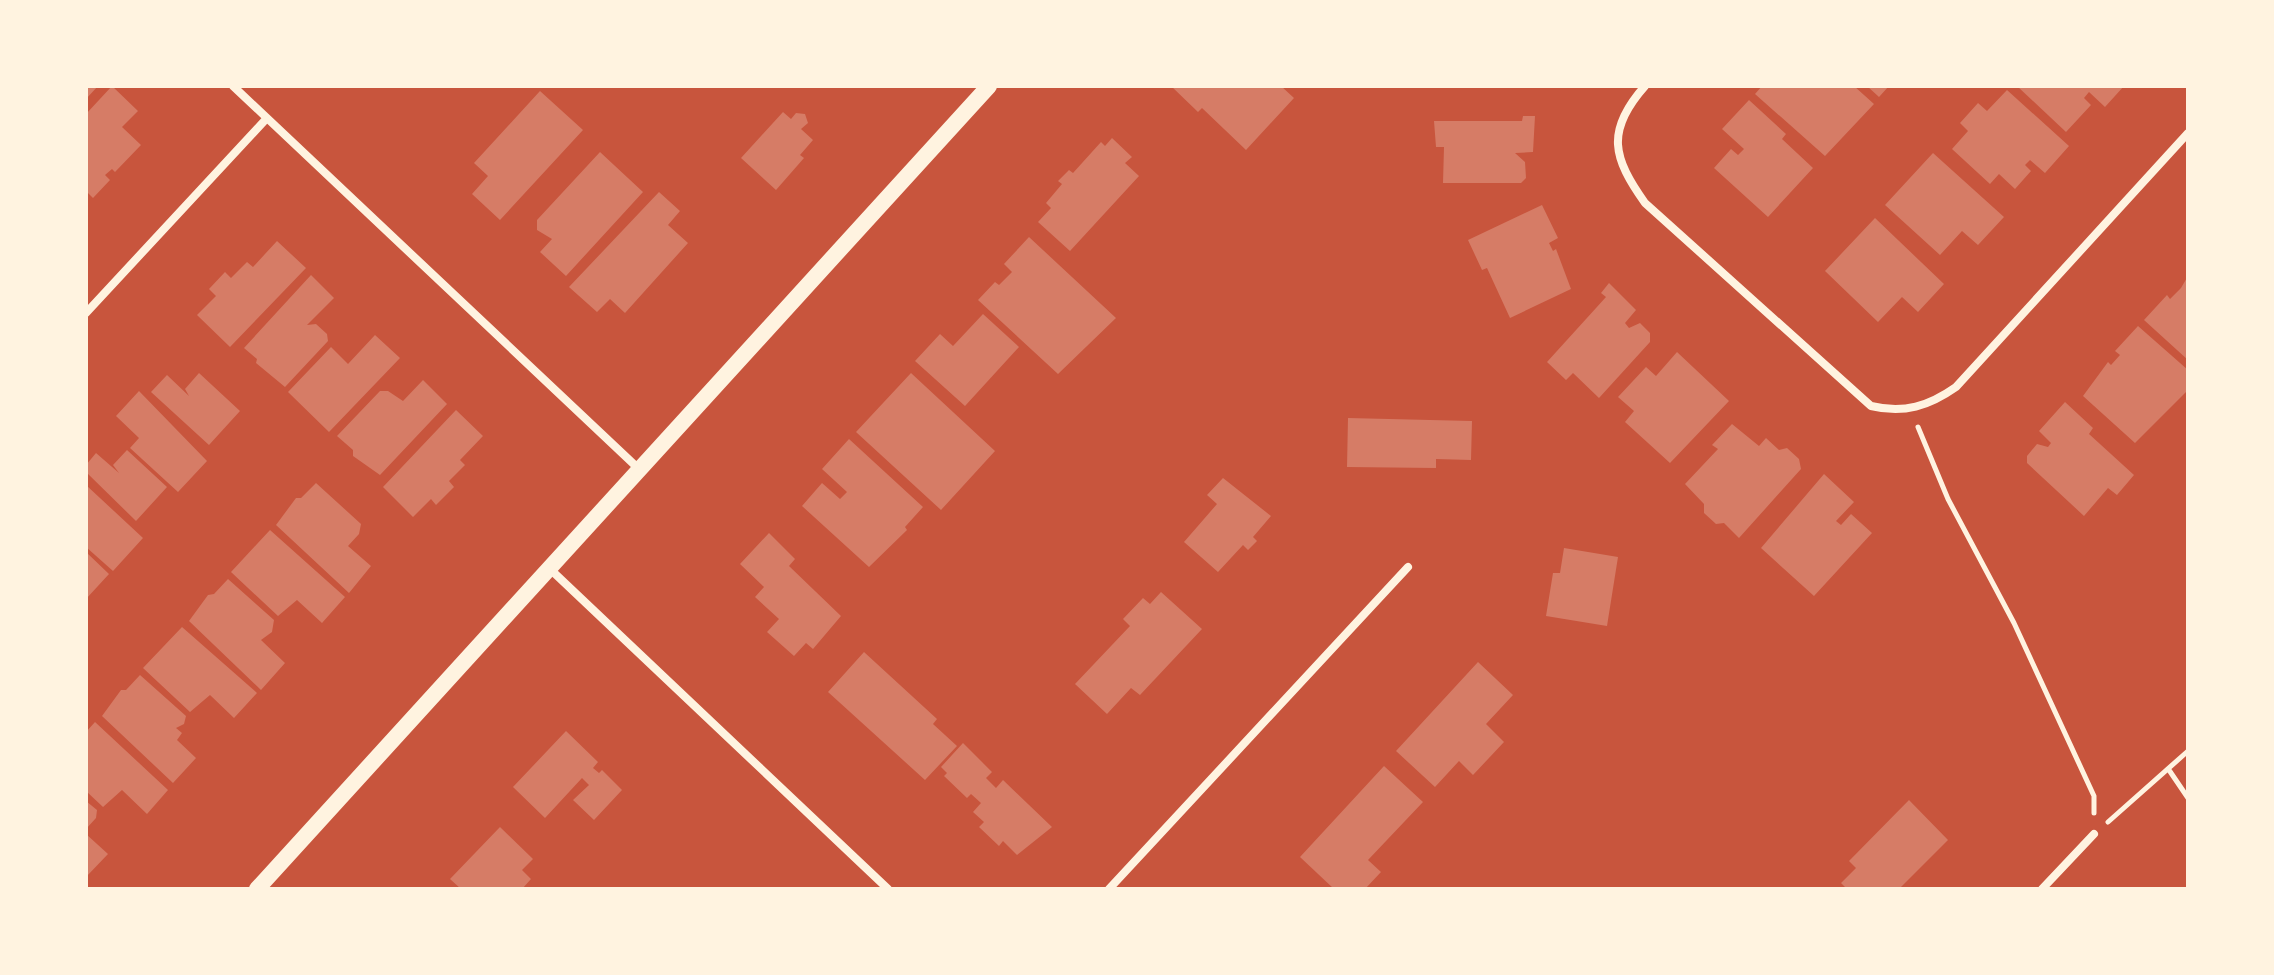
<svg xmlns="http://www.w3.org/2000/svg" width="2274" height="975" viewBox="0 0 2274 975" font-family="'Roboto Condensed',sans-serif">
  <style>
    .building { fill: #d67c66 }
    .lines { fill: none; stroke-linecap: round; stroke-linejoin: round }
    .path { stroke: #fff3e0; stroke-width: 5 }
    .minor { stroke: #fff3e0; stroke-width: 8 }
    .secondary { stroke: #fff3e0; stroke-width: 16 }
  </style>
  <rect width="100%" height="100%" fill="#c8553d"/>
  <!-- building -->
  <path class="building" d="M86,86H98L86,99Z
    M112,86L138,111L122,127L141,145L115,172L112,169L105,175L110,180L93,198L86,191V114Z
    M1171,86H1281L1294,98L1246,150L1202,108L1198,112Z
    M1762,86H1854L1874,104L1825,156L1755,94Z
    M1867,86H1889L1879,97Z
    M2017,86H2124L2105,107L2089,92L2084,98L2091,105L2066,132Z
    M2007,90L2069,146L2045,173L2030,160L2025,165L2031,171L2015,189L1999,174L1990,184L1952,149L1968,131L1960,123L1978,103L1987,111Z
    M540,91L583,130L500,220L472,194L488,176L474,163Z
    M1749,100L1786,134L1782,139L1813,168L1768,217L1714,168L1731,149L1738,155L1744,149L1722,129Z
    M783,112L791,119L796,113L805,114L808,123L801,129L813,140L800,155L804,158L776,190L741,158Z
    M1523,116H1535L1533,152L1515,153L1525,162L1526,178L1521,183H1443L1444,147H1436L1434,121H1522Z
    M1112,138L1132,157L1125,163L1139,176L1070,251L1038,222L1051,208L1046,203L1062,184L1058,181L1069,170L1073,173L1101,142L1105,146Z
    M600,152L643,192L566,276L540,252L552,239L537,230V220Z
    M1933,153L2004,217L1978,245L1962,231L1940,255L1885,205Z
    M659,192L680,211L668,225L688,243L625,313L610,299L597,312L569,287Z
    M1542,205L1558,238L1549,243L1553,251L1556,249L1571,289L1510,318L1487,268L1482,270L1468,240Z
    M1875,218L1944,284L1918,312L1902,297L1878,322L1825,271Z
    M1029,237L1116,318L1058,374L978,300L995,282L999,285L1012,272L1004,264Z
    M277,241L306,268L230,347L197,315L216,296L209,289L225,272L231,278L247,262L253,267Z
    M311,275L334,298L307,325L316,324L327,334L328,341L285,387L256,363L257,359L244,348Z
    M2188,276V360L2144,320L2167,295L2170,299L2181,288Z
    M1609,283L1636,310L1625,323L1629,328L1640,323L1650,333V342L1599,398L1573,373L1566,380L1547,362L1606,297L1601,293Z
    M983,314L1019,347L965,406L915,361L940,334L953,346Z
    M2138,326L2188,370V390L2135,443L2083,396L2108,362L2111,365L2120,355L2115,351Z
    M375,335L400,358L329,432L288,392L331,347L348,364Z
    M1677,352L1729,401L1670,463L1625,422L1634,411L1618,397L1646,367L1656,376Z
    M199,373L240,411L209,445L151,392L167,375L189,396L185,389Z
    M911,373L995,451L941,510L856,432Z
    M423,380L447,404L380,475L353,456V450L337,436L380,391H388L403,401Z
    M139,391L207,461L178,492L130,448L139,438L116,416Z
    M2065,402L2093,428L2089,434L2134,475L2117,495L2108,488L2084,516L2027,463V456L2037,444L2048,447L2051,443L2039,431Z
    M456,410L483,436L460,460L465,465L449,481L454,487L436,505L431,499L413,517L383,487Z
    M1348,418L1472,421L1471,460L1436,459V468L1347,467Z
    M1732,424L1759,446L1766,438L1779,450L1787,448L1799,459L1801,469L1739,538L1724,523L1716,524L1704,513V504L1685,484L1718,449L1712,445Z
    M849,439L923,507L905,527L907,530L869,567L802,506L822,483L840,499L847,492L822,469Z
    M127,450L167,487L136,521L86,472V465L96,453L119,473L113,465Z
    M1824,474L1854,502L1836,521L1841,525L1851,514L1872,533L1814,596L1761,548Z
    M1223,478L1271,516L1253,537L1257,541L1248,550L1243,545L1218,572L1184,542L1217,504L1207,495Z
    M316,483L361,524L359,534L348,546L371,566L349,593L276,525L296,498H301Z
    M86,485L143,538L113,571L86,547Z
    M270,530L345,597L322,623L297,600L278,616L231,572Z
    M769,533L795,559L789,566L841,616L813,649L806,643L794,656L767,632L779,619L755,597L764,587L740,564Z
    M1564,548L1618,557L1607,626L1546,616L1553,573H1560Z
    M86,552L109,574L86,599Z
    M228,579L274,620L272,632L261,640L285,663L261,690L189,621L208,595L214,594Z
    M1161,592L1202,629L1140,695L1131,688L1107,714L1075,684L1130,626L1123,619L1143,598L1150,604Z
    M182,627L257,693L234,718L210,695L190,712L143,668Z
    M864,652L937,719L933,724L957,746L925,780L828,692Z
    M1478,662L1513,695L1486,724L1504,742L1473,775L1459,761L1435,787L1396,751Z
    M140,675L186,716L184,724L176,728L182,733L177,740L196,758L173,783L102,716L121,690H126Z
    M95,722L168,790L147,814L122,790L103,807L86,791V732Z
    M566,731L598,762L593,768L599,773L602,770L622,790L594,820L573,800L589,785L582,778L545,818L513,787Z
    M963,743L992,772L986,778L996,788L1003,780L1052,827L1017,855L1003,841L999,846L979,827L984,822L973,812L981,803L971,794L967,798L944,776L947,773L941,767Z
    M1384,766L1423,802L1368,860L1381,872L1365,889H1334L1300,857Z
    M1909,800L1948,840L1899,889H1847L1841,883L1856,868L1849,861Z
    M86,801L97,810L96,818L86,829Z
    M500,827L533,859L522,870L531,879L522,889H461L450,879Z
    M86,834L108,854L86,877Z"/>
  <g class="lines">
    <!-- path -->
    <path class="path" d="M1918,427L1948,499L2014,623L2094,796V813
      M2169,770L2188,798
      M2108,822L2188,751"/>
    <!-- minor -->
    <path class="minor" d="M233,86L640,470
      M1645,86C1605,131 1613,158 1645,203L1871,406C1904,414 1929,406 1956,387L2188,133
      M86,313L267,118
      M550,569L888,889
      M1109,889L1408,567
      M2042,889L2094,834"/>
    <!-- secondary -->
    <path class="secondary" d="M257,889L989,86"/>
  </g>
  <!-- border -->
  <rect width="2274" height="975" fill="none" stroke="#fff3e0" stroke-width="176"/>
</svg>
